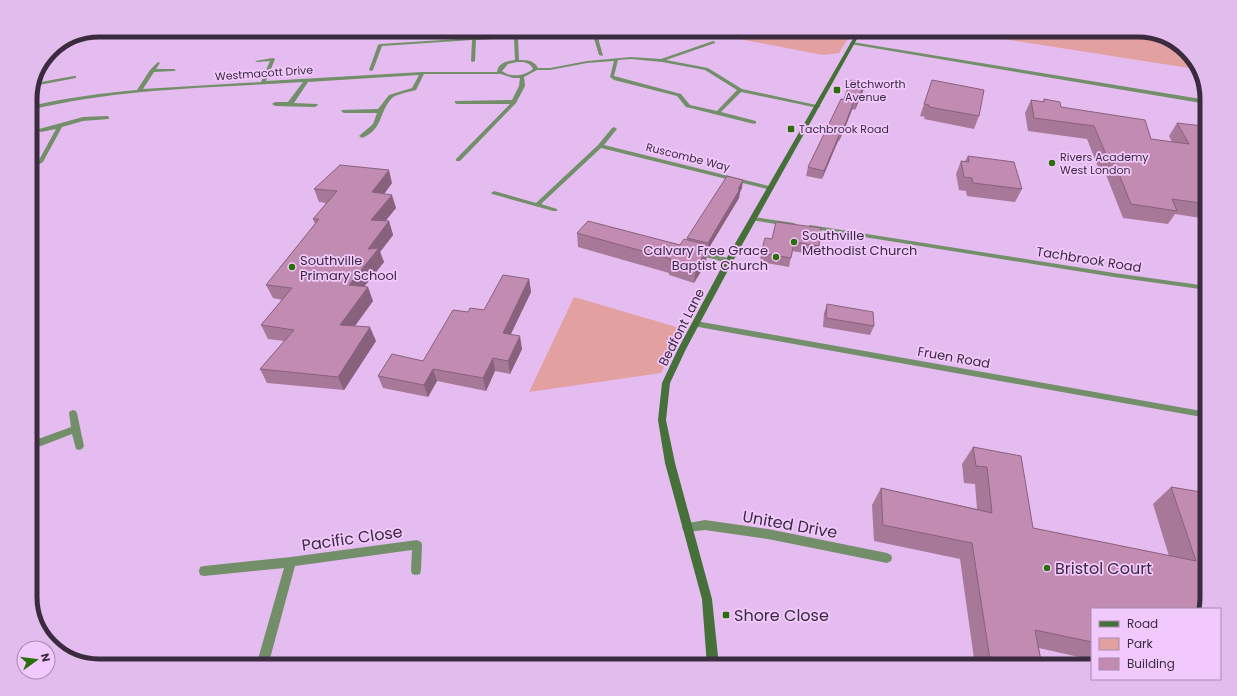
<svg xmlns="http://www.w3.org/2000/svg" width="1237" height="696" viewBox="0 0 1237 696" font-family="Poppins,sans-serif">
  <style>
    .green { fill: #e3a0a0 }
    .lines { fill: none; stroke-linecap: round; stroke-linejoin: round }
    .minor { fill: #728f6a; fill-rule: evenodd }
    .secondary { fill: #467039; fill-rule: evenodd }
    .wall { fill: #a77898 }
    .shaded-wall { fill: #88617c }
    .building { fill: #c28bb1; stroke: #88617c }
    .poi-dot { fill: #2b6f0c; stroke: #f2c9fd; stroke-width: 1.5 }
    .labels { text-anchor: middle; stroke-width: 3.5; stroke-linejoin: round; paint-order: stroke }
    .far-street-label { font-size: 11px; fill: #3a2b3f; stroke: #f2c9fd }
    .far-poi-label { font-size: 11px; fill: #3a2b3f; stroke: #f2c9fd; text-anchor: start }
    .poi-label { font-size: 13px; fill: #3a2b3f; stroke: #f2c9fd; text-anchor: start }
    .street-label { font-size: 13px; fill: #3a2b3f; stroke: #f2c9fd }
    .near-street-label { font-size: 16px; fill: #3a2b3f; stroke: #f2c9fd }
    .near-poi-label { font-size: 16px; fill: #3a2b3f; stroke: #f2c9fd; text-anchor: start }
    .rim { fill: none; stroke: #3a2b3f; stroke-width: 5 }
  </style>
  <rect width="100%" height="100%" fill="#e5bcf0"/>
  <!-- green -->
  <path class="green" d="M445,30H590L433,39V38Z
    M693,30H853L839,53L823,55Z
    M945,30H1138L1172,39L1187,54L1189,68Z
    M574,297L683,329L661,373L529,392Z"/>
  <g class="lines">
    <!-- minor -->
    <path class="minor" d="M587,31L597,34L603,56L599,55L593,35L587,33L518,38L519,60C527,60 534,60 538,68H550L587,61L631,57L661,59L713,41L715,42V43L666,60L708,68L742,89L821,106L818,108L741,92L721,112L756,121V123L754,124L686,107L677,96L614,80L610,77L614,61L587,63L550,70H537L524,77L525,86L516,103L460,161H456V159L510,104H457L455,103V101L512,100L519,86L520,78H513L501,74H424L416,90C409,92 397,94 392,98C378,113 384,129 362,138L359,136L373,124L377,113H344L341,111L342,110L378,109L389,95L412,88L419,75L308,82L294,103L317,104L318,105L315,107L275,106L272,104L275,102H288L303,82C212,88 119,88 30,110V106C66,98 101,93 137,90L150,70L158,62L160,63L156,69H174L176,70L174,71L154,72L143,89L261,82L270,61L257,62L255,61L273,58L275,59L266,81L422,72H497C498,63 507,61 515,60L514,38L476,40L475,61L473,62L471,61L472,40L382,46L373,70L371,71L369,70L378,45L380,44ZM631,59L662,62L705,70L737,90L717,111L690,105L681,94L614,76L618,60ZM517,62C524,62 530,62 533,69C524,76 511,78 502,71L508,64Z
      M852,42L1207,100V104L850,44V43Z
      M74,76H76V78L34,86L35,83Z
      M107,116L109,117V119L83,121L62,127L43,162L30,169V165L39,160L56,129L41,132L39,131V129L83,117Z
      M614,127L617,129L604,145L773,187L774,188L771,190L601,148L541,204L557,209V211H553L492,194L491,193L494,191L536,203L598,145L612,128Z
      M753,217L794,223L797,225L794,227L751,220L750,219Z
      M810,225L1114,273L1207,286V290L1114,277L808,228L807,227Z
      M695,250H699L731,259L733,261L729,263H727L695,254L694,252Z
      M696,321L1207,412V418L693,326L692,324L693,322Z
      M73,410L76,411L77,413L84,446L82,449L79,450L76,449L72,434L41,446L30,447V439L41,438L71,427L69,413L70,411Z
      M705,520L768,529L887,553L891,555L892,558L891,561L887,563L768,539L705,530L687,532L683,530L682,527L683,524Z
      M417,540L421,542L422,545L421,570L420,574L416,575L412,574L411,570L412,550L295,566L268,666H256L284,568L204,576L200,575L199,571L200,567L204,566L291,557Z"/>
    <!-- secondary -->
    <path class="secondary" d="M858,30H862L733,261L686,349L670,383L666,420L675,463L712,599L719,666H707L702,599L665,463L658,420L662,383L678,349L725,261Z"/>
  </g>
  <!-- wall -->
  <path class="wall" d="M932,80L979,116L974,129L924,119L925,117L920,116Z
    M863,91L855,110L852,109L844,130L839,141H838L822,179L806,176L808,167L844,99Z
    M1044,99L1061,107L1151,139L1172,142L1169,136L1177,123L1207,133V219L1175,214L1168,224L1123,218L1105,172H1100L1087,139L1028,131L1025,113L1031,100L1043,102Z
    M968,156L1022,189L1015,202L967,196L966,191L959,190L956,174L961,161H965Z
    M392,183L384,194L396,208L385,221H389L393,235L380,252L384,262L364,287L373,301L355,326L376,341L344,390L267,383L260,369L284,341L268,339L261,325L282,300L273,298L266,285L315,224L313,219L326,203L319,202L314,189Z
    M742,188L740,192L739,198L707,251L706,263L694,283L669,275V273L578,247L577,233L680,245L687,240V238Z
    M776,222L819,246L817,255L792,251L789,267L760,262L761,253L772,239Z
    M529,279L531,292L511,334L522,349L510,374L495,371L486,391L437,381L428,397L383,388L378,376L423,361L468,312L484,310Z
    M827,304L874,326L870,335L823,327L824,313Z
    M973,447L1033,528L1169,556L1153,504L1171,487L1207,493V597L1092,609V660L1039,648L1042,666H975L960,559L874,541L872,505L881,488L977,509L975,484L964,483L962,464Z"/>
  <!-- shaded-wall -->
  <path class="shaded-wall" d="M865,83L863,91L855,110L857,101Z
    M854,101L852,110L844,130L839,141L841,133Z
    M840,133L838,141L822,179L824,171Z
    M389,170L392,183L376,205L372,192Z
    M743,180L742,188L740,192L739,198L707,251L706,263L694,283L696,269L702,248L704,244L703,257L707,250L708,243Z
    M392,195L396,208L375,234L371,220Z
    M389,221L393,235L380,252L384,262L354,299L349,285L368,249Z
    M529,279L531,292L505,346L503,333Z
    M368,287L373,301L346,338L340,325Z
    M370,327L376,341L344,390L338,377Z
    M520,336L522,349L510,374L508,361Z
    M493,358L495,371L486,391L483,378Z
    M433,369L437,381L428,397L424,385Z"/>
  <!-- building -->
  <path class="building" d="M851,80L865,83L857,101L844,99Z
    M932,80L984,90L979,116L929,107V105L924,104Z
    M841,99L854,101L846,122L841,133H840L824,171L808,167Z
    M1044,99L1060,102L1061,107L1145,120L1151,139L1189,144L1177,123L1203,126L1207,133V204L1172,199L1177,211L1131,204L1113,159H1108L1094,126L1034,118L1031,100L1044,102Z
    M968,156L1014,162L1022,189L973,183L972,178L964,177L961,161L969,162Z
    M340,165L389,170L372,192L392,195L371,220L389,221L368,249L379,248L349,285L368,287L340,325L370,327L338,377L260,369L294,330L261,325L292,288L266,285L319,219H313L337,191L314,189Z
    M727,176L743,180L738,189H740L708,243L687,238Z
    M588,221L680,245L684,239L704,244L702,248L707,249L696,269L670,262L671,259L577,233Z
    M776,222L821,228L819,246L794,242L791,258L761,253L765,238L772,239Z
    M503,275L529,279L503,333L520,336L508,361L493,358L483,378L433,369L424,385L378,376L392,354L423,361L453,310L468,312L470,308L484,310Z
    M827,304L873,312L874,326L826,318Z
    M973,447L1021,456L1033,528L1196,561L1171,487L1207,493V597L1204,609H1092V642L1035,630L1042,666H991L972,543L883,525L881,488L992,513L987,467L976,466Z"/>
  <!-- markers -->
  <g class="poi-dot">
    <rect x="833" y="86" width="8" height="8" rx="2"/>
    <rect x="787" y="125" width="8" height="8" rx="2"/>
    <circle cx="1052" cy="163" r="4"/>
    <circle cx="794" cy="242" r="4"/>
    <circle cx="776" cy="257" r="4"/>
    <circle cx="292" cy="267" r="4"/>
    <circle cx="1047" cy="568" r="4"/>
    <rect x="722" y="611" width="8" height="8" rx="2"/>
  </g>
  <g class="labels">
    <!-- far-street labels -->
    <g class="far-street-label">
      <text transform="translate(264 73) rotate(-4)" y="4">Westmacott Drive</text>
      <text transform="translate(688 157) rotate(14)" y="4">Ruscombe Way</text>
    </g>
    <!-- far-poi labels -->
    <g class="far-poi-label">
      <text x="845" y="88">Letchworth<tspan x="845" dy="13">Avenue</tspan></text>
      <text x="799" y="133">Tachbrook Road</text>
      <text x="1060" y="161">Rivers Academy<tspan x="1060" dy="13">West London</tspan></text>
    </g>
    <!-- poi labels -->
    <g class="poi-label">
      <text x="802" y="240">Southville<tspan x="802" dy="15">Methodist Church</tspan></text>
      <text x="768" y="255" text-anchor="end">Calvary Free Grace<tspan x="768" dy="15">Baptist Church</tspan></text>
      <text x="300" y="265">Southville<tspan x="300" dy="15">Primary School</tspan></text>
    </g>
    <!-- street labels -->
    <g class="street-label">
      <text transform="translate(1089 259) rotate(9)" y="5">Tachbrook Road</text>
      <text transform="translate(681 327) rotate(-63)" y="5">Bedfont Lane</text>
      <text transform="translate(954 357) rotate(10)" y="5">Fruen Road</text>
    </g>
    <!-- near-street labels -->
    <g class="near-street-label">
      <text transform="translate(790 524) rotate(10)" y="6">United Drive</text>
      <text transform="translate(352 538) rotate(-8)" y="6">Pacific Close</text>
    </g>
    <!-- near-poi labels -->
    <g class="near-poi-label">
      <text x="1055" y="574">Bristol Court</text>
      <text x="734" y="621">Shore Close</text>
    </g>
  </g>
  <!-- crop -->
  <path d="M0 0H1237V696H0ZM99 37H1138A62 62 0 0 1 1200 99V597A62 62 0 0 1 1138 659H99A62 62 0 0 1 37 597V99A62 62 0 0 1 99 37Z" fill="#e3bcee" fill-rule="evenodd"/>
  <path class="rim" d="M99 37H1138A62 62 0 0 1 1200 99V597A62 62 0 0 1 1138 659H99A62 62 0 0 1 37 597V99A62 62 0 0 1 99 37Z"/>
  <!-- legend -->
  <rect x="1091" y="608" width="130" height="72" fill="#f2c9fd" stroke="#a88ab1"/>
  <rect x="1099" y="621" width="20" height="6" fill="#467039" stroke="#a88ab1"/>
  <text x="1127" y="628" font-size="12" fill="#3a2b3f">Road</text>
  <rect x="1099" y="638" width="20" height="12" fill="#e3a0a0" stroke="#a88ab1"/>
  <text x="1127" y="648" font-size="12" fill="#3a2b3f">Park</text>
  <rect x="1099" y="658" width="20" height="12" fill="#c28bb1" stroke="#a88ab1"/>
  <text x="1127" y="668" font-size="12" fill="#3a2b3f">Building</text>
  <!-- north arrow -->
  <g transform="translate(36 660) rotate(76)"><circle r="19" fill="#f2c9fd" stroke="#a88ab1"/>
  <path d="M0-3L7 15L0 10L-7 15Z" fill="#2b6f0c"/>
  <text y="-6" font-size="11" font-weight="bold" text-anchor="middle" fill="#3a2b3f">N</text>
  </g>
</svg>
